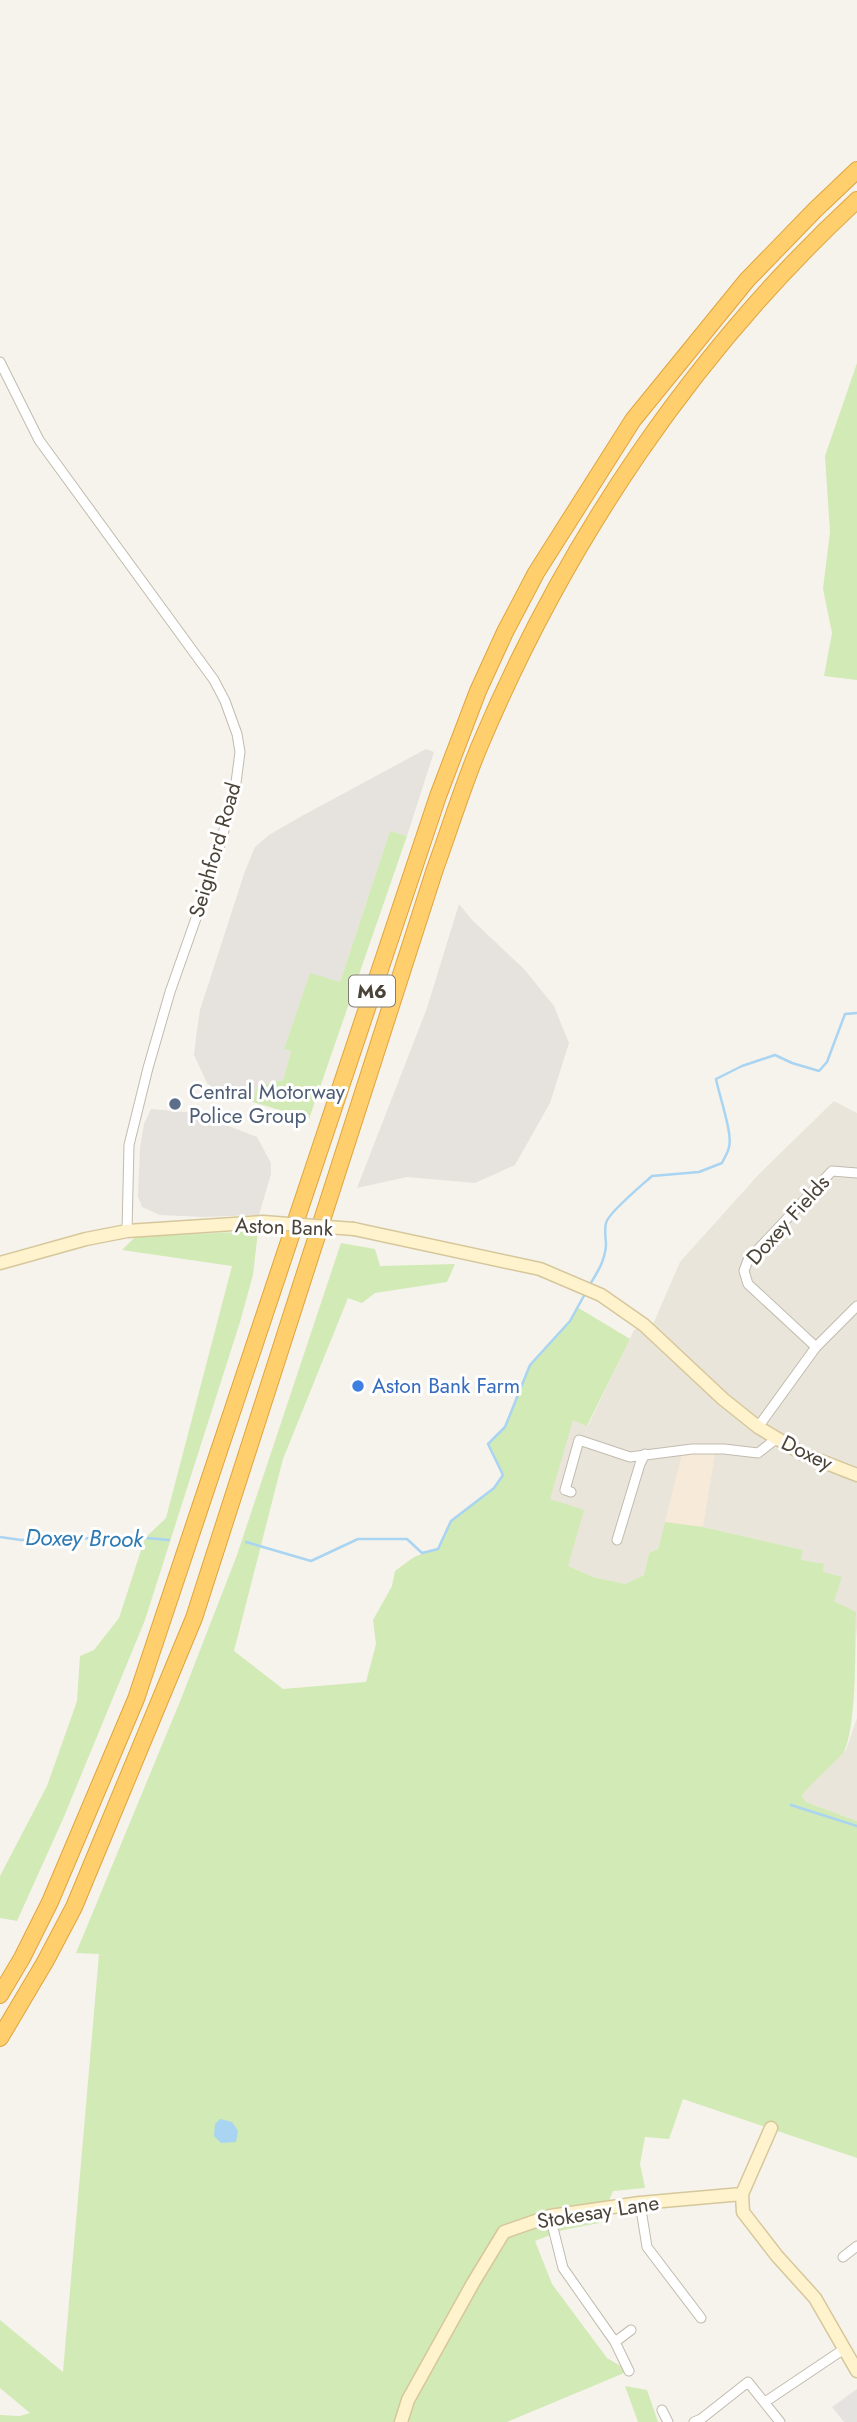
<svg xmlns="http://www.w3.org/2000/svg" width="857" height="2422" viewBox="0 0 857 2422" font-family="Jost,sans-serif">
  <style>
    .residential { fill: #eae5da }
    .commercial { fill: #f7ead8 }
    .industrial { fill: #e6e2dd }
    .green { fill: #d2eab5 }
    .parking { fill: #e5e3e0 }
    .water { fill: #a9d4f2 }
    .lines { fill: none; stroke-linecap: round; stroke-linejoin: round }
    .stream { stroke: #a9d4f2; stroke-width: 2.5 }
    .street-casing { stroke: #c2bbae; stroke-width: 11 }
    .secondary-casing { stroke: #d6c79b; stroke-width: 15 }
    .highway-casing { stroke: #e0a43c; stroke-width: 18 }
    .street { stroke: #fff; stroke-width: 9 }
    .secondary { stroke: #fff3cd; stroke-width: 12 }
    .highway { stroke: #ffcf6e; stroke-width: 16 }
    .secondary-bridge-casing { stroke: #d6c79b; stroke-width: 15; stroke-linecap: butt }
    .secondary-bridge { stroke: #fff3cd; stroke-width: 12 }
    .service-dot { fill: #5c6f8a; stroke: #fff; stroke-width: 2.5 }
    .shop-dot { fill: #3f7fe0; stroke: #fff; stroke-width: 2.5 }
    .labels { text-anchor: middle; stroke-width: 6; stroke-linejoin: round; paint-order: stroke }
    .shield { fill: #fff; stroke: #817c74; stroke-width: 2 }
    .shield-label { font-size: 19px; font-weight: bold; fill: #4b4439 }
    .street-label { font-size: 21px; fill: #4b4439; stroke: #fff }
    .service-label { font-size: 21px; fill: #4e5e75; stroke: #fff; text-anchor: start }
    .shop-label { font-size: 21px; fill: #366cbe; stroke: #fff; text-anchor: start }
    .water-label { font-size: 23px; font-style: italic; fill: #2e7ab2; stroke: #fff }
  </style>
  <rect width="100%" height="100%" fill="#f6f3ec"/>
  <!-- residential -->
  <path class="residential" d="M834,1101L857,1113V1641L855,1612L834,1601L822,1572L824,1565L801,1560L803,1550L703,1527L665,1522L658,1549L649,1553L644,1575L625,1584L593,1577L568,1566L549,1500L573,1419L588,1426L634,1330L654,1322L680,1262L759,1174Z
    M857,1718V1821L806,1802L802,1795L816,1778L846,1750Z"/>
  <!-- commercial -->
  <path class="commercial" d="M682,1454H715L703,1527L665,1522Z"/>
  <!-- industrial -->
  <path class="industrial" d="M426,749L434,752L407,836L390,831L340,982L310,974L284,1049L291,1051L283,1080L257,1086L253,1102L220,1094L207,1083L194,1055L196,1037L200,1010L245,871L255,847L269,835L300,817Z
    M459,904L472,920L524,969L554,1006L569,1043L550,1103L515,1165L475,1183L407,1177L357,1188L427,1008Z
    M151,1109L195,1113L257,1137L271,1163V1174L259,1215L204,1217L160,1215L142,1207L138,1197L140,1148L144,1124Z"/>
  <!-- green -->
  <path class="green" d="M857,363V680L824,676L832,633L823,589L830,532L825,456Z
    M390,831L407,836L309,1119L253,1102L257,1086L283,1080L291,1051L284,1049L310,973L340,982Z
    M258,1231L253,1275L240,1322L145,1620L63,1819L17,1921L0,1918V1876L47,1786L77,1701L80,1656L94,1650L119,1618L145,1538L166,1518L232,1266L122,1250L135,1237Z
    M341,1243L375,1249L380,1266L455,1264L447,1282L375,1293L362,1303L348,1298L283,1459L234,1651L283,1689L366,1682L376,1644L373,1620L392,1586L395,1571L414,1557L438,1548L451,1521L494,1488L503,1476L488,1444L505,1427L530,1365L570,1321L577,1307L630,1339L587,1426L573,1420L550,1499L584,1510L568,1566L593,1577L625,1584L644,1575L649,1553L658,1549L665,1522L703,1527L803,1550L801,1560L824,1564L823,1572L842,1577L834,1601L856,1612C855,1647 857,1726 844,1752C831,1767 815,1779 802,1795L806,1802L857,1821V2158L683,2099L669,2139L645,2137L640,2164L645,2188L613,2191L599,2223L563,2230L535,2241L552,2284L607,2358L629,2371L507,2422H0V2415L20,2416L30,2413L0,2388V2320L63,2372L99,1954L76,1953L181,1699L237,1555Z
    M625,2386L647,2390L658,2422H638Z"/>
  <!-- parking -->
  <path class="parking" d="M857,2389V2422H844L832,2407Z"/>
  <!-- water -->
  <path class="water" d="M220,2119L232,2122L238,2131L236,2142L221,2143L214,2136L215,2124Z"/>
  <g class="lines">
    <!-- stream -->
    <path class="stream" d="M589,1286C597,1273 605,1261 606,1245C606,1239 604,1230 606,1223C608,1213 642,1185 652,1176L699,1172L722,1163C724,1158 728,1153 729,1147C733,1134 719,1095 716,1079L742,1066L775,1055L792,1063L819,1071L827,1062L845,1014L857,1013
      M0,1537L21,1540L135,1537L169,1540
      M246,1542L311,1561L358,1539H407L422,1553L438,1549L451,1521L494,1488L503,1475L488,1444L505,1427L530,1365L570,1321L586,1292
      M791,1805L857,1826"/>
    <defs>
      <path id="street" d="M0,362L39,440L214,680L225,701L237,734L240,752L235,790L213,870L170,992L148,1068L129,1145L127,1231
        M816,1347L748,1284L744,1271L748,1260L832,1171L857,1173
        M758,1427L816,1347L857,1306
        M571,1492L565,1490L579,1440L630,1457L692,1449H724L758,1453L776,1439
        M617,1540L640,1464L645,1454
        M640,2203L647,2247L701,2318
        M550,2216L563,2268L615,2342L629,2371
        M843,2257L857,2246
        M615,2342L631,2330
        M765,2402L844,2349
        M662,2410L668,2422
        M694,2422L701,2419L748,2382L780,2422"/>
      <path id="secondary" d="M354,1229L540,1269L601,1295L644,1325L723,1399L758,1427L803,1454L857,1475
        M0,1263L86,1239L127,1231L263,1222
        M771,2128L742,2194L743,2212L777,2256L815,2298L857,2371
        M401,2422L408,2400L473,2283L504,2232L550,2216L640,2203L742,2194"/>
      <path id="highway" d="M0,1995L22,1958L50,1902L136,1699L438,796L478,691L505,632L536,573L633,420L747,280L815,210L857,170
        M0,2038L45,1962L74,1907L194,1618L435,869C450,828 463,785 480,745C567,539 693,352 857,200"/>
    </defs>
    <!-- street casing -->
    <use href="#street" class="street-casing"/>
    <!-- secondary casing -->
    <use href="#secondary" class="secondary-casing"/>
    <!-- highway casing -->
    <use href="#highway" class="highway-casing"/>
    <!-- street -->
    <use href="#street" class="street"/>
    <!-- secondary -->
    <use href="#secondary" class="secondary"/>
    <!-- highway -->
    <use href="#highway" class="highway"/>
    <defs>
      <path id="secondary-bridge" d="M263,1222L354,1229"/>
    </defs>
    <!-- secondary-bridge casing -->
    <use href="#secondary-bridge" class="secondary-bridge-casing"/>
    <!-- secondary-bridge -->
    <use href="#secondary-bridge" class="secondary-bridge"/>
  </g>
  <!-- markers -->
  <circle class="service-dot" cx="175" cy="1104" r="7"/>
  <circle class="shop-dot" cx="358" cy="1386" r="7"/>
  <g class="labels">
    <!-- shield labels -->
    <rect class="shield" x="349" y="975.5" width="46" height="31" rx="5"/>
    <g class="shield-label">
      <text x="372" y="998">M6</text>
    </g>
    <!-- street labels -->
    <g class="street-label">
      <text transform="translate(215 850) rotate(-74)" y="7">Seighford Road</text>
      <text transform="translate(788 1220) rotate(-48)" y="7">Doxey Fields</text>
      <text transform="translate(284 1227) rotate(2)" y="7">Aston Bank</text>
      <text transform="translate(807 1453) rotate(26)" y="7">Doxey</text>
      <text transform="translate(598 2212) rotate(-9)" y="7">Stokesay Lane</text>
    </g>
    <!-- service labels -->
    <g class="service-label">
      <text x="189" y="1099">Central Motorway<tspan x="189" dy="24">Police Group</tspan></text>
    </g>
    <!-- shop labels -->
    <g class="shop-label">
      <text x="372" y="1393">Aston Bank Farm</text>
    </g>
    <!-- water labels -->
    <g class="water-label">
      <text transform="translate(84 1538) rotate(1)" y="8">Doxey Brook</text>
    </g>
  </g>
</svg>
